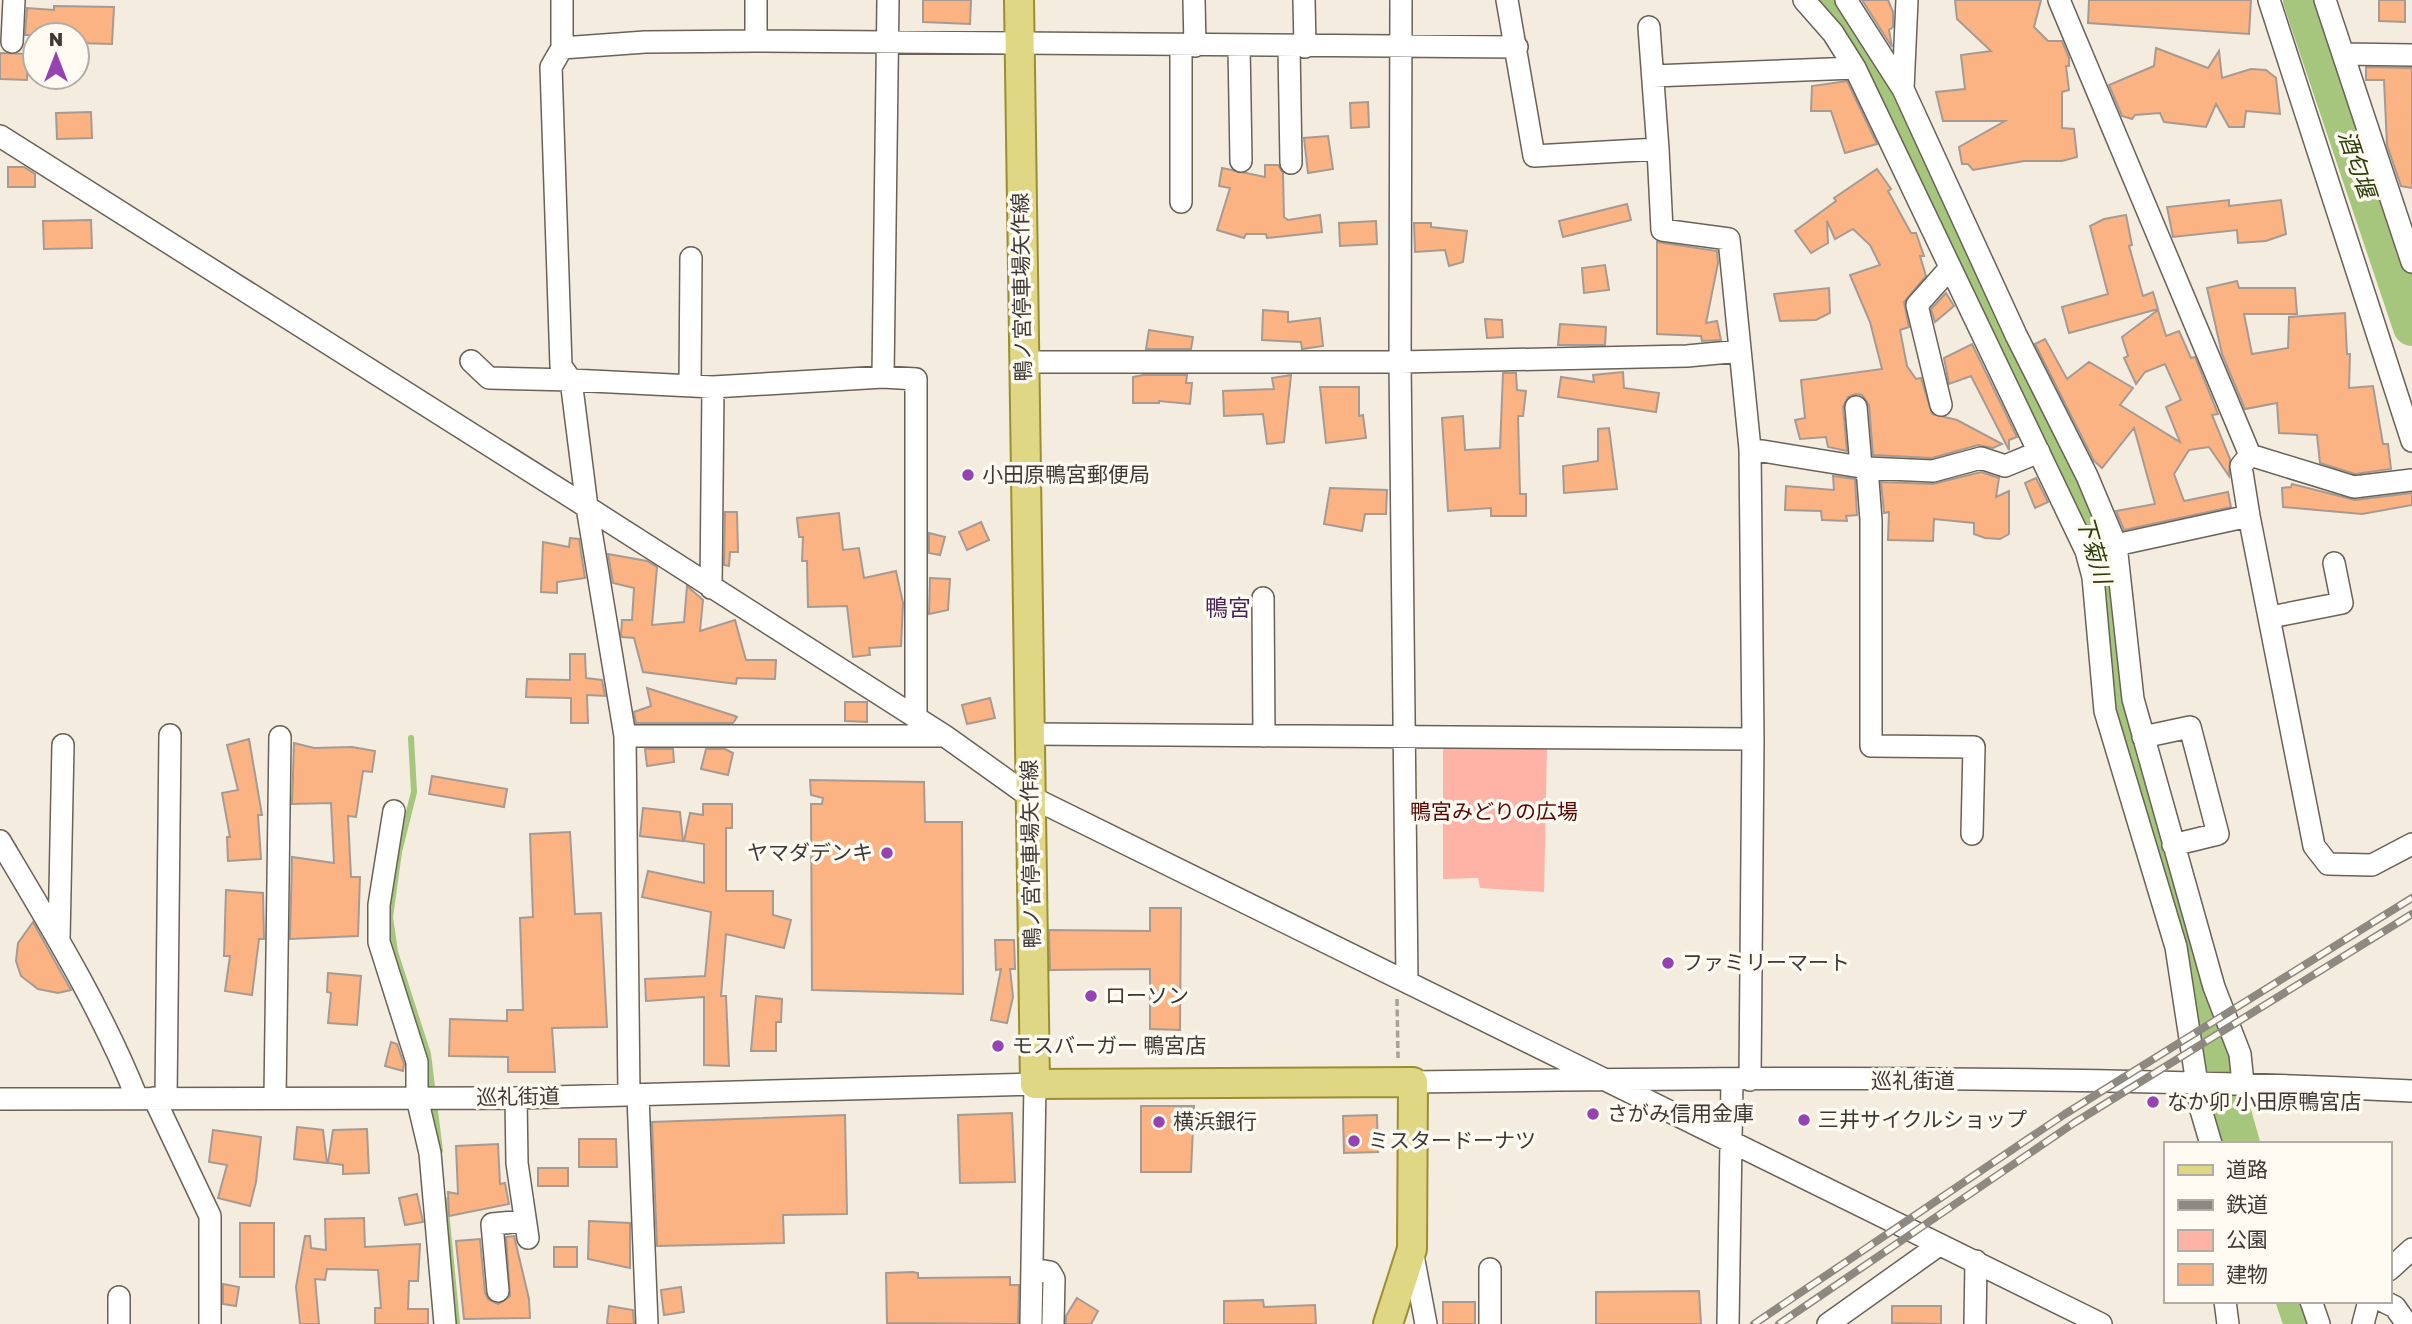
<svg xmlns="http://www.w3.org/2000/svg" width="2412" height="1324" viewBox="0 0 2412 1324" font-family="'Golos Text','Noto Sans JP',sans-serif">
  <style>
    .green { fill: #feb3a6 }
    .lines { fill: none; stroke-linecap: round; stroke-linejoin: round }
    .stream { stroke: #a5c67c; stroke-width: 6 }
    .river { stroke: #a5c67c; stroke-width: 38 }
    .building { fill: #fcb383; stroke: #a79a92; stroke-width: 2 }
    .minor-casing { stroke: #696257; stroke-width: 24 }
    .major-casing { stroke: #998f32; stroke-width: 32 }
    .path { stroke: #a7a197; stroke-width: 3.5; stroke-dasharray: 7 3.5; stroke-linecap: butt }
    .minor { stroke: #fff; stroke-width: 21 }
    .major { stroke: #dfd783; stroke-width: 28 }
    .rail-casing { stroke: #8e8980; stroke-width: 8 }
    .rail { stroke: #fffaf2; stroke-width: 5; stroke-dasharray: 16; stroke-linecap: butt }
    .poi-dot { fill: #9543b2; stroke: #fffaf2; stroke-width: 2.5 }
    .labels { text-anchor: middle; stroke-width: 7; stroke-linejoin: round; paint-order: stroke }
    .street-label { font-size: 21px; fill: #3d3a35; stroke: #fffaf2 }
    .poi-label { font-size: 21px; fill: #3d3a35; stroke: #fffaf2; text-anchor: start }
    .park-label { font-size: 21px; fill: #540703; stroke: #fffaf2 }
    .water-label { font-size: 23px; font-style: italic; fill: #2a3e07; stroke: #fffaf2 }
    .neighbourhood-label { font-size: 23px; fill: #4a2359; stroke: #fffaf2 }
  </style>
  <rect width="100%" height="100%" fill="#f4ecdf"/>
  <!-- green -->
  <path class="green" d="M1443,746L1547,747L1544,892L1480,888L1478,878L1443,879Z"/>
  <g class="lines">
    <!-- stream -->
    <path class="stream" d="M411,738L414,792L399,852L390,917L395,952L428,1054L440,1151
      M445,1200L457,1324"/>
    <!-- river -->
    <path class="river" d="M1826,0L1846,21L1866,53L2094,532L2105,578L2110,650L2123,727L2241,1144
      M2302,0L2412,327
      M2295,1301L2303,1324"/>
  </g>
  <!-- building -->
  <path class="building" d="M923,0H971L970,24L923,22Z
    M1862,0H1888L1893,12V27L1889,30L1892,47Z
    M1955,0H2041L2034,27L2048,41H2062L2069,58V66H2066L2069,90L2062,92V128L2074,129L2077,157L2062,161H2024L1973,170L1968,164H1962L1959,147L2005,121H1943L1936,92L1965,89L1961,55L1991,51L1957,19Z
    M2089,0H2251L2249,34L2088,23Z
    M2379,0H2405V22L2379,21Z
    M54,6L114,7L112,44L77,43V35H25L27,8L54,10Z
    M2156,48L2208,68L2219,51L2222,78L2251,69L2266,70L2276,78L2280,114L2246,111L2244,127H2229L2216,104L2206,127L2164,122L2160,113L2135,115L2132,119L2122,116L2109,85L2154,66Z
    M0,53L28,54L27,80L0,79Z
    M2366,67L2412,68V188L2401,186L2387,145L2384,80H2366Z
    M1847,81L1877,144L1845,153L1831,111H1811L1812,86Z
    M1368,102L1369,127L1351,128L1350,103Z
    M91,112L92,138L57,139L56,113Z
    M1328,136L1333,169L1308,173L1304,138Z
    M1265,165H1278L1283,173L1284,217L1288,220L1320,215L1322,232L1267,238L1266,234H1246L1244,238L1217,230L1230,188L1219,186L1222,168L1265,177Z
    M8,167H24L35,174V187H8Z
    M1877,169L1891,189L1888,191L1911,233H1916L1924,256H1920L1926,276L1904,302L1909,327L1900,330L1907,366L1916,379L1921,378L1932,414L1957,420L2002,444L1993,448L1978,445L1932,458L1873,455L1869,405L1862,395L1856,394L1848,397L1843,407L1847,451L1828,447L1826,437L1800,439L1795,420L1805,418L1801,380L1882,369L1870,322L1850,275L1880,265L1870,245L1853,229L1835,239L1827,221L1828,243L1811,253L1795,231L1836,201L1834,198Z
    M2229,200V206L2281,200L2286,234L2266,241L2238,243L2237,230L2173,237L2167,207Z
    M1627,204L1631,220L1563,237L1559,221Z
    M2126,215L2132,245L2129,246L2143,296L2153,292L2158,309L2069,333L2062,307L2108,294L2090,226L2104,219Z
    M91,220L92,248L44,249L43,221Z
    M1376,221L1377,244L1340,246L1339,223Z
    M1414,223H1431V227L1467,231L1463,262L1449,266L1445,250L1415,252Z
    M1657,242L1717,251L1718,263L1706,323L1717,321L1721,340L1702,341L1701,336L1657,334Z
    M1605,265L1609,290L1584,293L1582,268Z
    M2237,281L2239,288H2295L2297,314H2244L2252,354L2288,348L2289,317L2345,313L2347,354H2350L2349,388L2373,386L2383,444H2388L2391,469L2355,474L2320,463L2317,435L2279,433L2277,403L2245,409L2222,354L2207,288Z
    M1829,288L1830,313L1816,320L1780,321L1774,294Z
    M1946,293L1954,306L1935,322L1931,309Z
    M1263,310L1288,312V322L1320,318L1323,346L1302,349L1301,342L1262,340Z
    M2158,310L2166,336L2179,331L2191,358L2195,357L2218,414L2212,415L2230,459L2229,476L2209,447L2189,450L2174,474L2184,501L2228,492L2231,507L2124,530L2116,511L2155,504L2134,428L2102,468L2094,461L2035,344L2045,339L2067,379L2089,362L2133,388L2120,405L2180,442L2166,407L2181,400L2165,364L2145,372L2136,384L2124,358L2128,356L2122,337Z
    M1485,319L1502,320L1503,337L1487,338Z
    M1560,324L1606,327L1605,345H1558Z
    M1149,330L1193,337L1191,349H1146Z
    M1972,344L2017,437L2009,440V450L1971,376L1949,384L1944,358Z
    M1623,372L1624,388L1659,393L1656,412L1558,397L1561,377L1594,382L1593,375Z
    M1503,373H1516L1517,390L1526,391L1523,416H1518L1520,494H1526V516H1491V508L1448,511L1442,418L1463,416L1465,450L1500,448Z
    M1143,375H1187L1186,383H1192L1190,404L1159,401V403H1133V377Z
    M1291,375L1284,442L1267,444L1263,414L1224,416L1223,391L1274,389L1272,378Z
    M1320,387H1359V416L1363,415L1366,438L1326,443Z
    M1609,428L1617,489L1564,493L1563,466L1598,461V429Z
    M1981,472L1999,478L1996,497L2009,491V534L2000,539L1985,538L1974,534V523L1934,519L1933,541L1888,540L1889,512L1884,513L1881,482L1933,484Z
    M1833,476L1855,479L1857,515L1846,516L1847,521L1822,520L1821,511L1785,510L1786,486L1834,490Z
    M2036,478L2048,502L2035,508L2025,483Z
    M2292,484L2355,500L2412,493V505L2362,514L2283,507L2282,488L2291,487Z
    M1330,488L1387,490L1386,514H1365L1362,531L1324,524Z
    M725,512H737L738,552H730L729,566L724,565Z
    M839,513L843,550L859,548L864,578L896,571L903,603L901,646L869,648L870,655L853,657L847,606L808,607L807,561H802L803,537H799L797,518Z
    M981,522L989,540L967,550L959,532Z
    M929,533L945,537L940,555L929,553Z
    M570,538L579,539L585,578L557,582V593L541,592L543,542L569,547Z
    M608,554L647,561L657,567L652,625L684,622L687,586L703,600L700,631L735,620L746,660H776L775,679L737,678L736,684L643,672L634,638L622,637L621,634L622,620H632L634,588L613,583Z
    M930,578L950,579L948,610L929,614Z
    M570,654H585L586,678L602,680L605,696L587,695L588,723H571V698L526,697L527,679L570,680Z
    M647,688L735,716L737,717L733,723H636L634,712L651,706Z
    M990,698L995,718L967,724L962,705Z
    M845,702H867V722L845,721Z
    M249,739L262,815H258L261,859L228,861L227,837H230L222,793L238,790L227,745Z
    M294,743L314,748L352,747L375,751L372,772L363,771L356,817L348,816L351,877H360L358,936L290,939L292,857L334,863L331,803L292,804Z
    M645,749H673L674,762L647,766Z
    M706,749H725L733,753L728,775L701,769Z
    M432,776L507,789L504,807L429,794Z
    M810,780L924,782L925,822H962L963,994L812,990L811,804H822L823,798L811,795Z
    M703,804H732V828H726V891H773V915L791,920L784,948L726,934L721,996H726L729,1066L704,1065V997L646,1001L645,979L705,976L711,912L642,897L648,871L704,883V844L684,841L690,813L703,815Z
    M643,808L680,812L683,841L640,836Z
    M570,832L575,914L601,913L607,1027L552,1028L555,1072H508V1057L449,1056L450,1019L507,1021V1010H523L520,918L533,917L530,834Z
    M226,890L263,893L264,939H259L252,995L225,991L230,956H224Z
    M1150,908H1181L1180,1030L1150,1029V969L1050,970L1049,930L1150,931Z
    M33,922L62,974L71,990L58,993L38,989L21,976L16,961L18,943Z
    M995,940H1014L1015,969H1010L1013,997L1007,1023L991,1020L1001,969L996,970Z
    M328,973L361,976L357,1025L328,1023L331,993L327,992Z
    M756,996L782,999L781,1022H776V1051H751Z
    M391,1042L397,1044L404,1064L403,1071L385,1066Z
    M1141,1106H1194L1191,1172H1141Z
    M1012,1113L1015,1182L960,1183L958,1115Z
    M845,1115L847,1214L783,1215L784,1243L657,1246L652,1122Z
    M1377,1115L1378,1152L1344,1153L1343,1116Z
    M297,1127L323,1130L327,1163L294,1159Z
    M367,1129L369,1173L343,1174V1165L328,1163L333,1130Z
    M213,1130L261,1137L256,1182L250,1206L218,1198L227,1165L209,1162Z
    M579,1139H616L617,1167H579Z
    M498,1144L500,1184L505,1183L509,1204L449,1216L448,1192L458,1194L456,1146Z
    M538,1168H568V1186H538Z
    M417,1194L423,1222L405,1225L399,1198Z
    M364,1218L365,1247L420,1244L418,1281H409L408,1309H428V1324H375V1308H381L378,1270L327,1269L325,1280L315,1279L319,1324H300L296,1287L305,1236H310L311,1248L326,1250L325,1219Z
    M589,1221L630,1223V1268L588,1259Z
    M240,1223H274V1277H240Z
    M514,1236L529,1299L530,1318L464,1319L456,1241L480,1239L485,1293L488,1299L498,1304L510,1296L506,1237Z
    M554,1247H577V1267H554Z
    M913,1272L918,1273V1278L1010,1277V1285H1019L1018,1324L887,1323L886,1273Z
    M223,1284L239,1287L236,1306L223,1304Z
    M681,1287L684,1312L664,1315L661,1290Z
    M1699,1291L1701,1324H1596V1292Z
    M1077,1298L1098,1311L1091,1324H1066V1316Z
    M1263,1300L1264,1307L1315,1305L1316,1324H1224V1301Z
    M1443,1302H1475V1324H1443Z
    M609,1306L633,1310L634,1324H607Z
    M1892,1306H1941V1324L1892,1323Z"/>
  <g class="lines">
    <defs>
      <path id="minor" d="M1194,0L1195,46
        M1304,0L1305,47
        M1401,0L1400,362L1407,981
        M1507,0L1534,156L1658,149L1662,230L1729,239L1750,449L1753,739L1750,1080
        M1804,0L1833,33L1855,68L2086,551L2093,577L2105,711L2176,947L2201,1110L2211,1144
        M1846,0L1903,89L2016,335L2087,476L2116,545L2133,699L2214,987L2240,1054L2243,1083
        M2059,0L2250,455L2241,466L2249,516L2314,846L2328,864L2372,865L2412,844
        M2269,0L2412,441
        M2325,0L2412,262
        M1649,27L1658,149
        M756,41V0
        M12,42L14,0
        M1239,46L1241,161
        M1289,47L1291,163
        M562,48V0
        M2344,54L2412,55
        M1653,76L1855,68
        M1903,89L1907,0
        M0,136L587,507L945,736L1029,796L2101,1324
        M1181,202V46
        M471,361L489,378L571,380L587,507L625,736L629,1095
        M1024,362H1400L1687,356L1740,351
        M883,377L888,0
        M690,386L691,258
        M1941,405L1917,305L1950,268
        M1856,407L1861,466
        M1750,449L1867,468L1933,471L1981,458L2005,466L2039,452
        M2250,455L2354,487L2412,480
        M1867,468L1871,520V746L1974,747L1972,834
        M2102,548L2249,516
        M711,588L713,387
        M1263,598L1264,736
        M2271,617L2342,603L2334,563
        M916,719V379L883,377L713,387L571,380L561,366L551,67L562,48L645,42L756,41L1517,47
        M1030,734L1753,739
        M625,736H945
        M2143,737L2190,727L2218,834L2173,845
        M394,811L379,905V942L417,1062V1098L430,1153L445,1324
        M0,841C50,925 101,1008 137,1098
        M59,939L63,745
        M1413,1082C1746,1077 2080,1075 2412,1091
        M638,1096L647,1324
        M154,1098L210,1216V1324
        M166,1098L170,735
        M275,1098L280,737
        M516,1098L517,1163L528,1238
        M0,1099L516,1098L1035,1084L1031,1324
        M1412,1250L1426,1324
        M1033,1269L1050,1272L1054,1279L1053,1324
        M2389,1270L2412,1249
        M498,1291L492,1224L525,1221
        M2225,1301L2228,1324
        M2311,1301L2319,1324
        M2383,1301L2395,1307L2407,1324
        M119,1324V1297
        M1490,1324V1269
        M1728,1324L1732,1080
        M1828,1324L1939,1245
        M1975,1324L1976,1261
        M2363,1324L2369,1301"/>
      <path id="major" d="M1019,0L1035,1084L1413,1082L1412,1249L1388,1324"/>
    </defs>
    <!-- minor casing -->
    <use href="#minor" class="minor-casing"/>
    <!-- major casing -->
    <use href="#major" class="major-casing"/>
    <!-- path -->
    <path class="path" d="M1397,999L1398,1058"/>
    <!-- minor -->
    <use href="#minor" class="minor"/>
    <!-- major -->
    <use href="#major" class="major"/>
    <defs>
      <path id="rail" d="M1754,1324L2065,1114L2412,898
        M1779,1324L2074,1123L2412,914"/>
    </defs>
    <!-- rail casing -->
    <use href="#rail" class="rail-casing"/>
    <!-- rail -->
    <use href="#rail" class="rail"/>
  </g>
  <!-- markers -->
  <g class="poi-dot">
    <circle cx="968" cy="475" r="7"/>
    <circle cx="887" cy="853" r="7"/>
    <circle cx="1668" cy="963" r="7"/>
    <circle cx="1091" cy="996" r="7"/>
    <circle cx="998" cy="1046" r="7"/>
    <circle cx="2153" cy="1102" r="7"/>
    <circle cx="1593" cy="1114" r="7"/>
    <circle cx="1804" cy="1120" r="7"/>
    <circle cx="1159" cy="1122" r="7"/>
    <circle cx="1354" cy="1141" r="7"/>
  </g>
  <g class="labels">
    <!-- street labels -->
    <g class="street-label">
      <text transform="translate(1022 287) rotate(-91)" y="7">鴨ノ宮停車場矢作線</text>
      <text transform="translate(1031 854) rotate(-91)" y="7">鴨ノ宮停車場矢作線</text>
      <text x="1913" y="1088">巡礼街道</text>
      <text transform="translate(518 1097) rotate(-1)" y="7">巡礼街道</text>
    </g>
    <!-- poi labels -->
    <g class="poi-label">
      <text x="982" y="482">小田原鴨宮郵便局</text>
      <text x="873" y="860" text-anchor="end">ヤマダデンキ</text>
      <text x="1682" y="970">ファミリーマート</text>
      <text x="1105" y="1003">ローソン</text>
      <text x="1012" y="1053">モスバーガー 鴨宮店</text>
      <text x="2167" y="1109">なか卯 小田原鴨宮店</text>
      <text x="1607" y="1121">さがみ信用金庫</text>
      <text x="1818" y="1127">三井サイクルショップ</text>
      <text x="1173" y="1129">横浜銀行</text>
      <text x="1368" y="1148">ミスタードーナツ</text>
    </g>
    <!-- park labels -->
    <g class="park-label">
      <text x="1494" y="819">鴨宮みどりの広場</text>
    </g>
    <!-- water labels -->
    <g class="water-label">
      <text transform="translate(2357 164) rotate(71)" y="8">酒匂堰</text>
      <text transform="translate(2094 550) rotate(74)" y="8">下菊川</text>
    </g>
    <!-- neighbourhood labels -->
    <g class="neighbourhood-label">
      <text x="1228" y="616">鴨宮</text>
    </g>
  </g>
  <!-- legend -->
  <rect x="2164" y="1142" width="228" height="161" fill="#fffaf2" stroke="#b1ada6" stroke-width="2"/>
  <rect x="2178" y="1165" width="35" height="10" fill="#dfd783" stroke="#b1ada6" stroke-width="2"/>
  <text x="2226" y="1177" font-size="21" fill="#3d3a35">道路</text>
  <rect x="2178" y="1200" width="35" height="10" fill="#8e8980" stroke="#b1ada6" stroke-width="2"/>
  <text x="2226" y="1212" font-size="21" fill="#3d3a35">鉄道</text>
  <rect x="2178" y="1230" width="35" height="21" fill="#feb3a6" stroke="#b1ada6" stroke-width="2"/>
  <text x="2226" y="1247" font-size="21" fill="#3d3a35">公園</text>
  <rect x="2178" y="1264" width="35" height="21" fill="#fcb383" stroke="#b1ada6" stroke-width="2"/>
  <text x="2226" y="1282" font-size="21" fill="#3d3a35">建物</text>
  <!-- north arrow -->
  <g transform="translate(56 56)"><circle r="33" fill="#fffaf2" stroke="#b1ada6" stroke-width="2"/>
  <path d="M0-5L12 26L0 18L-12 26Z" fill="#9543b2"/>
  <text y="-10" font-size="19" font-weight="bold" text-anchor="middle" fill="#3d3a35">N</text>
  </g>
</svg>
